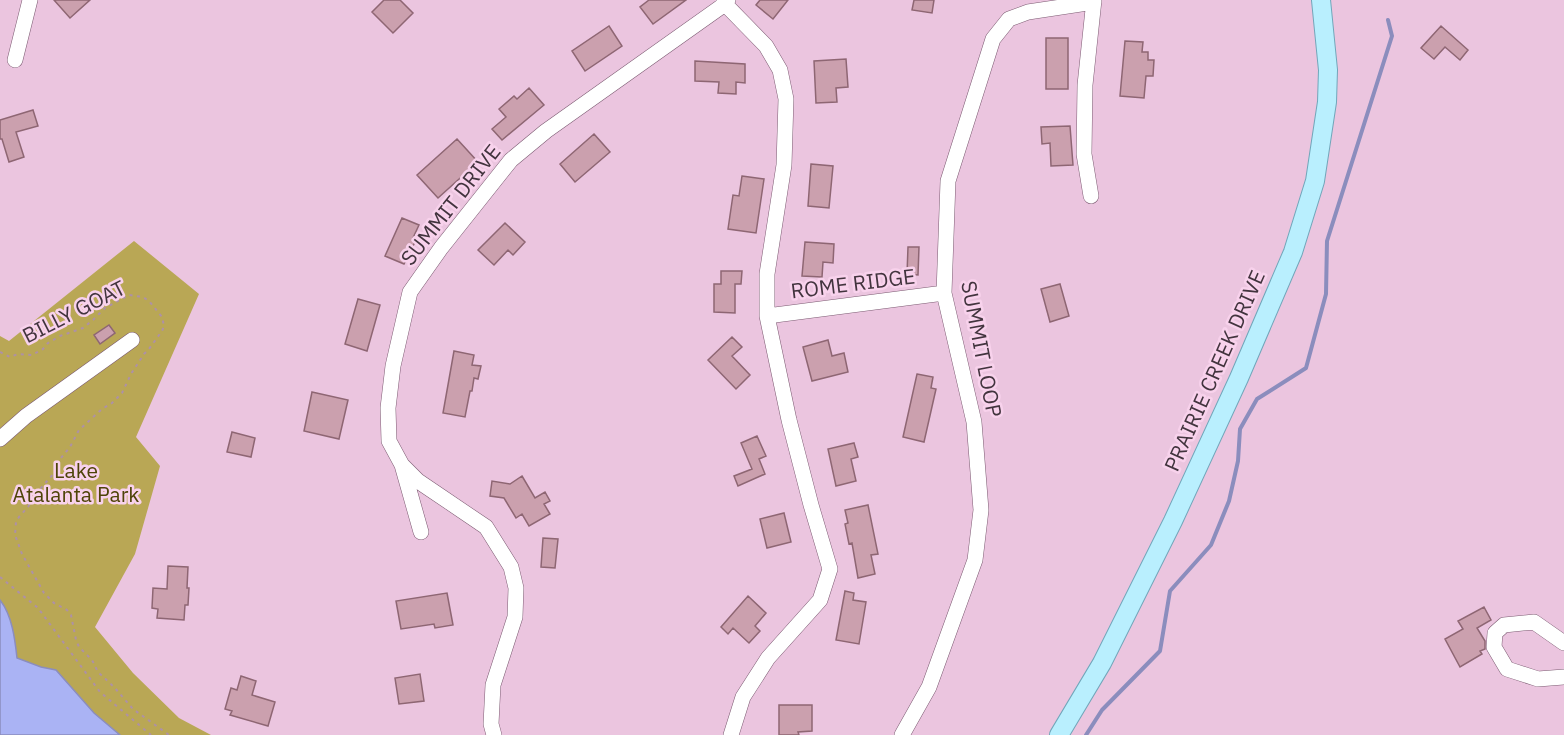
<svg xmlns="http://www.w3.org/2000/svg" width="1564" height="735" viewBox="0 0 1564 735" font-family="'IBM Plex Sans',sans-serif">
  <style>
    .green { fill: #b9a755 }
    .water { fill: #aab3f4; stroke: #8b8dbd; stroke-width: 1.5 }
    .lines { fill: none; stroke-linecap: round; stroke-linejoin: round }
    .stream { stroke: #8b8dbd; stroke-width: 4 }
    .building { fill: #cba0ae; stroke: #8e6673; stroke-width: 1.5 }
    .minor-casing { stroke: #7c5b72; stroke-width: 16 }
    .major-casing { stroke: #71a6ba; stroke-width: 20 }
    .path { stroke: #ae91a5; stroke-width: 2; stroke-dasharray: 3 4.5; stroke-linecap: butt }
    .minor { stroke: #fff; stroke-width: 15 }
    .major { stroke: #b9effe; stroke-width: 18 }
    .labels { text-anchor: middle; stroke-width: 5; stroke-linejoin: round; paint-order: stroke }
    .street-label { font-size: 21px; fill: #42343e; stroke: #f8d2ec }
    .park-label { font-size: 21px; fill: #4e4308; stroke: #f8d2ec }
  </style>
  <rect width="100%" height="100%" fill="#ebc5df"/>
  <!-- green -->
  <path class="green" d="M134,241L199,294L136,437L160,466L135,554L95,627L133,673L179,718L211,735H0V336L9,341Z"/>
  <!-- water -->
  <path class="water" d="M0,600C12,615 15,639 17,658L41,667L56,670L94,713L120,735H0Z"/>
  <g class="lines">
    <!-- stream -->
    <path class="stream" d="M1086,735L1102,710L1160,651L1170,591L1211,545L1229,501L1238,461L1240,429L1257,399L1306,368L1326,294L1327,241L1392,36L1388,20"/>
  </g>
  <!-- building -->
  <path class="building" d="M54,0H90L70,18Z
    M384,0H400L413,13L393,33L372,12Z
    M649,0H686L653,24L640,7Z
    M760,0H788L773,19L756,5Z
    M914,0H934L932,13L912,10Z
    M609,26L622,46L585,71L572,51Z
    M1441,26L1468,50L1460,60L1445,47L1434,59L1421,48Z
    M1046,38H1068V89H1046Z
    M1125,41L1143,42L1142,52H1148V60H1154L1153,76H1146L1144,98L1120,96Z
    M846,59L848,87L836,88L837,102L816,103L814,61Z
    M695,61L745,64V83L736,82V94L718,93L719,82L695,81Z
    M529,88L544,105L502,140L492,129L506,117L499,109L514,96L517,99Z
    M33,110L38,126L16,132L24,157L9,162L2,139H0V120Z
    M1070,126L1073,165L1051,166L1050,143L1042,144L1041,127Z
    M594,134L610,152L575,182L560,164Z
    M457,139L478,162L438,198L417,175Z
    M811,164L833,166L829,208L808,206Z
    M742,176L764,179L756,233L728,229L733,195L739,196Z
    M402,218L419,225L413,238L416,240L404,264L385,256Z
    M505,223L525,242L513,255L508,250L494,265L478,250Z
    M805,242L834,244L833,263L823,262L822,277L802,276Z
    M908,247H919L918,275L907,274Z
    M721,271H742L741,284H735V313L714,312V284H721Z
    M1060,284L1069,316L1050,322L1041,289Z
    M358,299L380,305L367,351L345,344Z
    M109,325L115,333L100,344L94,335Z
    M732,337L742,347L732,356L750,375L736,389L708,360Z
    M828,340L832,356L844,353L848,372L812,381L803,347Z
    M454,351L474,355L472,365L481,366L478,379L474,378L472,391H470L465,417L443,413Z
    M917,374L933,377L931,388L936,389L924,442L903,437Z
    M312,392L348,400L339,439L304,431Z
    M232,432L255,438L251,457L227,452Z
    M757,436L766,456L759,459L765,474L738,486L734,476L752,469L741,443Z
    M854,443L858,457L851,459L856,481L836,486L828,449Z
    M522,476L535,498L545,492L550,501L544,504L550,514L529,526L522,514L516,518L504,498L490,496L492,481L510,484Z
    M868,505L878,554L871,555L875,574L858,578L852,543L849,544L845,524L848,523L845,510Z
    M784,513L791,542L767,548L760,519Z
    M543,538L558,539L555,568L541,567Z
    M168,566L188,567L187,588H189L188,605H185L184,620L157,618L158,609L152,608L153,588L167,589Z
    M845,591L854,593L853,600L866,602L859,644L836,640Z
    M447,593L453,625L435,628L434,624L401,629L396,601Z
    M748,596L766,613L755,626L760,631L749,643L733,628L728,634L721,627Z
    M1484,607L1491,620L1477,628L1485,641V649L1480,651L1482,654L1460,667L1445,639L1463,629L1458,621Z
    M420,674L424,701L399,704L395,678Z
    M241,676L256,681L252,695L275,702L268,726L230,715L232,711L225,709L231,688L237,690Z
    M779,705H812V731L798,732L799,735H779Z"/>
  <g class="lines">
    <defs>
      <path id="minor" d="M724,0L725,4L766,46L780,70L786,99L784,165L767,274V316L789,420L811,505L830,569L820,600L768,658L743,697L731,735
        M15,60L30,0
        M1091,196L1084,154L1085,85L1094,0
        M767,316L944,293
        M0,439L26,416L132,340
        M402,465L418,481L486,527L511,567L516,588L515,617L493,685L491,724L494,735
        M421,532L402,465L389,441L388,408L393,366L410,292L441,248L511,160L546,131L725,4L728,0
        M1564,643L1534,622L1504,625L1495,633L1494,647L1507,669L1538,679L1564,677
        M902,735L929,687L975,560L981,510L974,422L944,293L948,181L993,39L1009,19L1028,12L1094,2"/>
      <path id="major" d="M1059,735L1102,663L1173,521L1239,378L1293,252L1315,181L1327,102L1328,70L1321,0"/>
    </defs>
    <!-- minor casing -->
    <use href="#minor" class="minor-casing"/>
    <!-- major casing -->
    <use href="#major" class="major-casing"/>
    <!-- path -->
    <path class="path" d="M0,352L10,357L18,354L32,355L43,349L48,343L60,336L83,328L93,320L105,308L129,295L143,297L149,301L162,317L164,326L162,331L149,349L144,354L131,374L122,393L112,403L102,409L79,430L70,447L61,458L56,471L33,497L28,507L19,517L16,522L15,535L22,554L44,593L54,603L67,610L71,615L76,640L79,647L92,660L98,672L114,687L133,709L169,735
      M0,577L38,608L100,692L151,735"/>
    <!-- minor -->
    <use href="#minor" class="minor"/>
    <!-- major -->
    <use href="#major" class="major"/>
  </g>
  <g class="labels">
    <!-- street labels -->
    <g class="street-label">
      <text transform="translate(451 205) rotate(-52)" y="7">SUMMIT DRIVE</text>
      <text transform="translate(853 284) rotate(-7)" y="7">ROME RIDGE</text>
      <text transform="translate(74 312) rotate(-27)" y="7">BILLY GOAT</text>
      <text transform="translate(981 349) rotate(79)" y="7">SUMMIT LOOP</text>
      <text transform="translate(1215 371) rotate(-66)" y="7">PRAIRIE CREEK DRIVE</text>
    </g>
    <!-- park labels -->
    <g class="park-label">
      <text x="76" y="478">Lake<tspan x="76" dy="24">Atalanta Park</tspan></text>
    </g>
  </g>
</svg>
